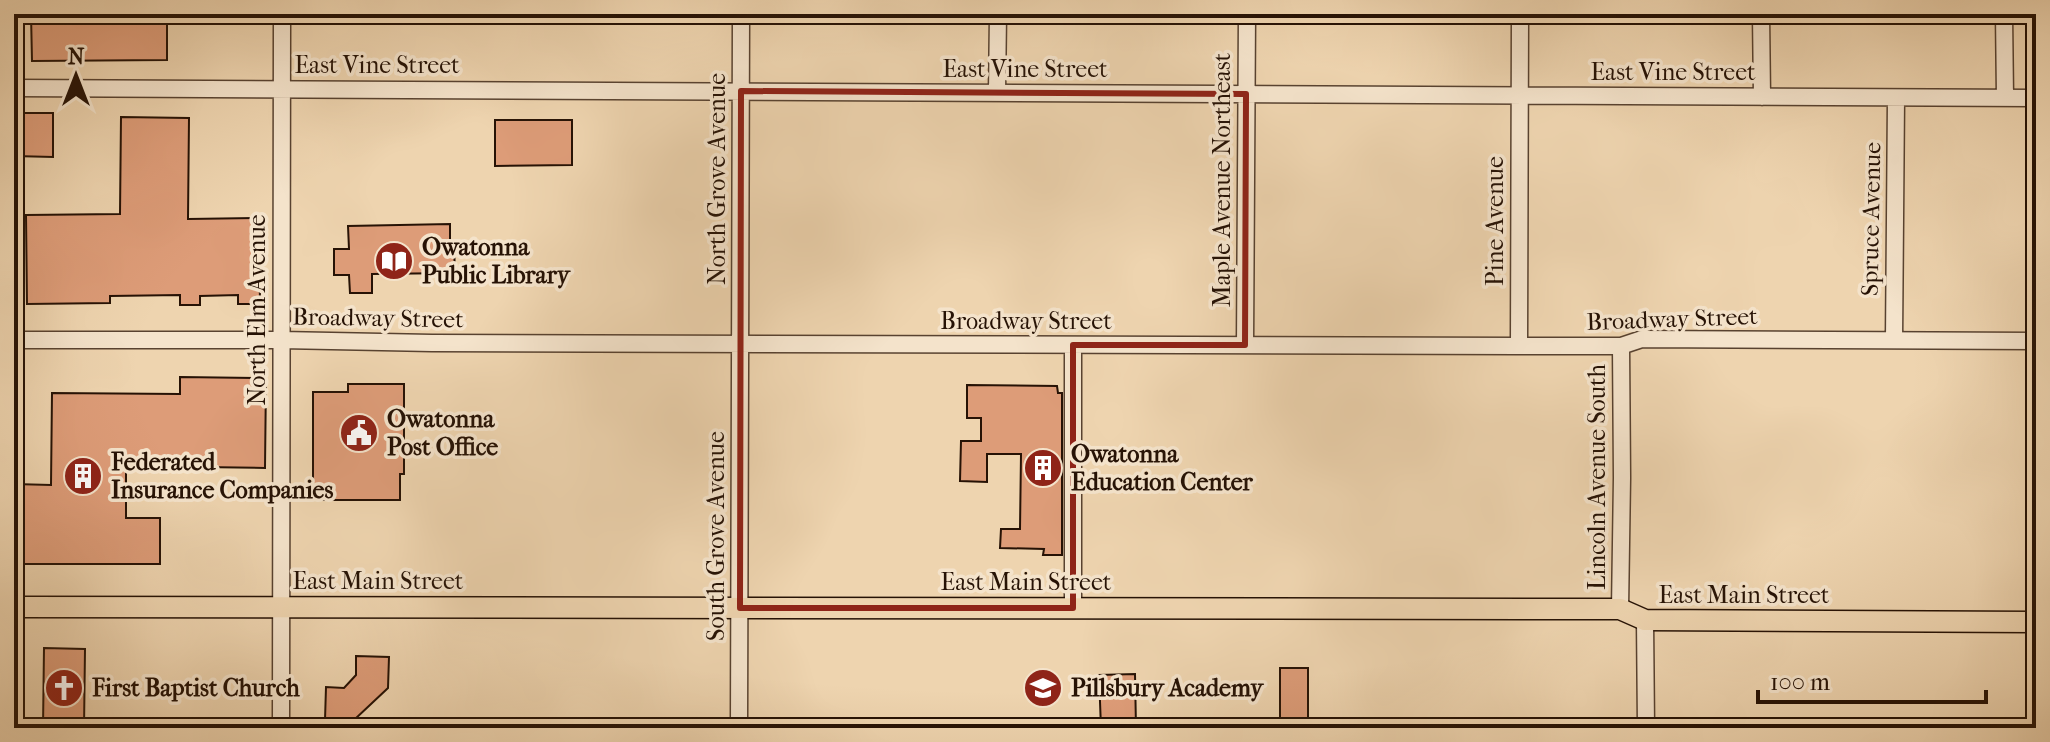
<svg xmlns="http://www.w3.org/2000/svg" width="2050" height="742" viewBox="0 0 2050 742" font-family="'IM FELL French Canon',serif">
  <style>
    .building { fill: #dd9c78; stroke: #261205; stroke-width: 2 }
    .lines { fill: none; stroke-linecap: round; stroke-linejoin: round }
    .minor-casing { stroke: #584230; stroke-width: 19 }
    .major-casing { stroke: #261205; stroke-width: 23 }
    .minor { stroke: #f4e3cb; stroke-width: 16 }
    .major { stroke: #eed4af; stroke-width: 20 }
    .marked { fill: none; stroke: #8f2418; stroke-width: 6; stroke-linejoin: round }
    .labels { text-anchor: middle; stroke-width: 7; stroke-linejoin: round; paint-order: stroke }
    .street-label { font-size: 24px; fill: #261205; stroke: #f4e3cb }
    .poi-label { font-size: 24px; font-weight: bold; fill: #261205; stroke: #f4e3cb; text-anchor: start }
  </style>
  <rect width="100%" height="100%" fill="#eed4af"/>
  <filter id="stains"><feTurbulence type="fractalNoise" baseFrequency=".0025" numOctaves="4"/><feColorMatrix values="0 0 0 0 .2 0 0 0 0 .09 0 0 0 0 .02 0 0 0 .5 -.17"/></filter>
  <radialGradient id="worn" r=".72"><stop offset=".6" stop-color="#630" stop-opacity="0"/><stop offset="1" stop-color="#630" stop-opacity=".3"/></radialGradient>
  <!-- building -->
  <path class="building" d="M31,14H167V60L32,61Z
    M14,113H53V157L14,156Z
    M121,117L189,118L188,219L259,218L260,304H238V295L200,296V305H180V295L110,296V303L27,304L26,215L120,214Z
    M495,120H572V165L495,166Z
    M450,224V246H454L455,273L372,274V293H350L349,275H334V249H349L348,226Z
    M180,377L266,378L265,468L126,466V518H160V564H14V484L51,485L52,393L180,394Z
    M348,384H404V474H400V500H313V392H348Z
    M967,385L1057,386L1058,393H1062V555H1043L1044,549L1000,548L1001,529H1020L1021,454H987V482L960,481L961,441H981V418H967Z
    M44,648L85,649L84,728H43Z
    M356,656L389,657L388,688L354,720H325L326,687L344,688L356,675Z
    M1280,668H1308V728H1280Z
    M1135,674L1136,728H1101L1099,675Z"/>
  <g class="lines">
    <defs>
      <path id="minor" d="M1761,14L1762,97
        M2004,14L2005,98
        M14,88L2036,98
        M997,92L998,14
        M14,340H281L432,343L1519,346H1621L1642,339L2036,341
        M1894,340L1896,98
        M1073,345V608
        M1245,345L1247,14
        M1519,346L1520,14
        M1620,609L1622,478L1621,346
        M1645,620L1646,728
        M14,728L15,607
        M281,728L282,14
        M739,728L741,14"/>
      <path id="major" d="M14,607L1620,609L1645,620L2036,622"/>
    </defs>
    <!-- minor casing -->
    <use href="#minor" class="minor-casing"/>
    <!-- major casing -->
    <use href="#major" class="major-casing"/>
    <!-- minor -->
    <use href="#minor" class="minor"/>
    <!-- major -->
    <use href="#major" class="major"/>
  </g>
  <!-- marked area -->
  <path class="marked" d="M741,91L1246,94L1245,345H1073V608H740Z"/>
  <!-- icons -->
  <defs>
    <symbol id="library-disc" viewBox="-11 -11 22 22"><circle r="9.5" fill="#8f2418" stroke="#f4e3cb"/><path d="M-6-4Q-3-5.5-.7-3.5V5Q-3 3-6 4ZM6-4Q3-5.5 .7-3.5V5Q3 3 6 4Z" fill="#fff"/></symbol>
    <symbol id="civic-disc" viewBox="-11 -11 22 22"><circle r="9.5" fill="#8f2418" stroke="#f4e3cb"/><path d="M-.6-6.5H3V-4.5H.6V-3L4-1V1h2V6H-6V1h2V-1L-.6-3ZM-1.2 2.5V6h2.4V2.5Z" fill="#fff"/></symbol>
    <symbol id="building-disc" viewBox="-11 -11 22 22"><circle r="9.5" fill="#8f2418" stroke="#f4e3cb"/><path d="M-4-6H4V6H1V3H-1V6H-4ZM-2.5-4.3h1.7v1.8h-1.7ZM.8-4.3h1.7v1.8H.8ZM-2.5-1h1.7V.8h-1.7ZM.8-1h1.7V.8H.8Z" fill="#fff"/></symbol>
    <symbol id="church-disc" viewBox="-11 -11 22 22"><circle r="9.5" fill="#8f2418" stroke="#f4e3cb"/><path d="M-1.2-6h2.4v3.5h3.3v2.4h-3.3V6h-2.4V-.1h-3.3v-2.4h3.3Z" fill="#fff"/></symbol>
    <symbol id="school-disc" viewBox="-11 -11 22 22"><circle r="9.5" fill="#8f2418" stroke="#f4e3cb"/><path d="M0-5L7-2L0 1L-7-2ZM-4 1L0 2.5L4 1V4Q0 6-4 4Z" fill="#fff"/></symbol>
  </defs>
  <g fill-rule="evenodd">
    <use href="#library-disc" x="372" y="239" width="44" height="44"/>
    <use href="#civic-disc" x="337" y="411" width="44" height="44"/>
    <use href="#building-disc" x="1021" y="446" width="44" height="44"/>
    <use href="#building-disc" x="61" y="454" width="44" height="44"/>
    <use href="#church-disc" x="42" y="666" width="44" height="44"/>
    <use href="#school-disc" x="1021" y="666" width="44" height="44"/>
  </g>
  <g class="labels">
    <!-- street labels -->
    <g class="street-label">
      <text x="377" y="73">East Vine Street</text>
      <text x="1025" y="77">East Vine Street</text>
      <text x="1673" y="80">East Vine Street</text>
      <text transform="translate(717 179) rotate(-90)" y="8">North Grove Avenue</text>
      <text transform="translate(1222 180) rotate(-90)" y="8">Maple Avenue Northeast</text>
      <text transform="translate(1871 219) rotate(-89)" y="8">Spruce Avenue</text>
      <text transform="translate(1495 221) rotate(-90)" y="8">Pine Avenue</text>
      <text transform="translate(257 310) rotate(-90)" y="8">North Elm Avenue</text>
      <text transform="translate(378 318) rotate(1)" y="8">Broadway Street</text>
      <text transform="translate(1672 319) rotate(-2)" y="8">Broadway Street</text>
      <text x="1026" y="329">Broadway Street</text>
      <text transform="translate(1597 477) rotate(-90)" y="8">Lincoln Avenue South</text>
      <text transform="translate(716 536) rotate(-90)" y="8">South Grove Avenue</text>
      <text x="378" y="589">East Main Street</text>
      <text x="1026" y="590">East Main Street</text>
      <text x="1744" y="603">East Main Street</text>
    </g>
    <!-- poi labels -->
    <g class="poi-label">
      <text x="422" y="255">Owatonna<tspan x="422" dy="28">Public Library</tspan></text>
      <text x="387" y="427">Owatonna<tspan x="387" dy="28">Post Office</tspan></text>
      <text x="1071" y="462">Owatonna<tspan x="1071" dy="28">Education Center</tspan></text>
      <text x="111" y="470">Federated<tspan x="111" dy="28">Insurance Companies</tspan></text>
      <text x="92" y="696">First Baptist Church</text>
      <text x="1071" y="696">Pillsbury Academy</text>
    </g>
  </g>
  <!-- margin -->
  <rect width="2050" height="742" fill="none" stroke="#eed4af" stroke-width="48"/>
  <rect x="16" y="16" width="2018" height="710" fill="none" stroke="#261205" stroke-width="4"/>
  <rect x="24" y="24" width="2002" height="694" fill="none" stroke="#261205" stroke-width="2"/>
  <!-- north arrow -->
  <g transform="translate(76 76)" stroke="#f4e3cb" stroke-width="6" paint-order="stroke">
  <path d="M0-6L14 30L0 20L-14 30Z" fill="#261205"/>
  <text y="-12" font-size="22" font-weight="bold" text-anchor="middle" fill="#261205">N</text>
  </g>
  <!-- scale -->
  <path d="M1758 690v12h228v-12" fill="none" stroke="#261205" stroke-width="4"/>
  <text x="1770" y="690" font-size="24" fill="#261205" stroke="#f4e3cb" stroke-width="6" paint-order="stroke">100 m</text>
  <rect width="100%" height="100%" filter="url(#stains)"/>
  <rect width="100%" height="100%" fill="url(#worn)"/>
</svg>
